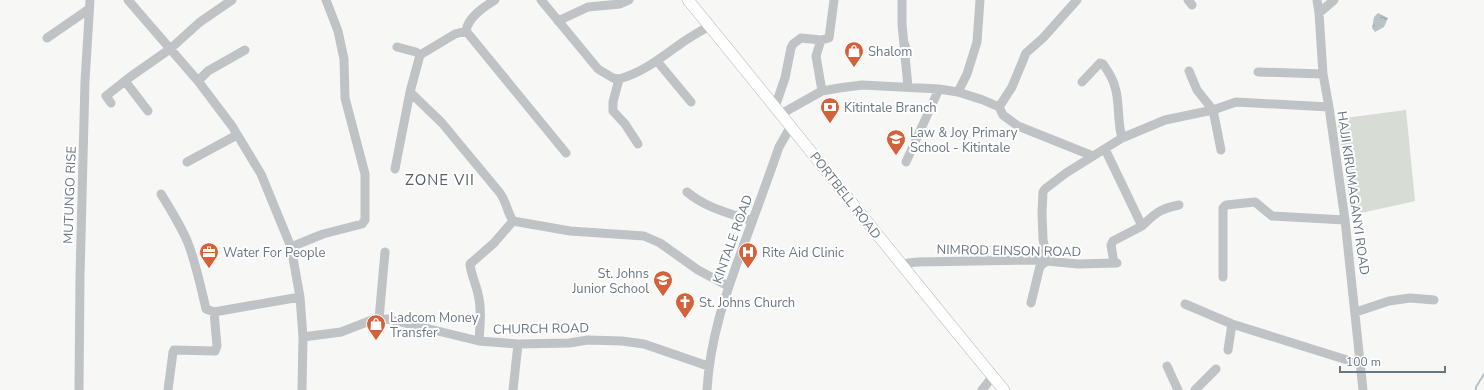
<svg xmlns="http://www.w3.org/2000/svg" width="1484" height="390" viewBox="0 0 1484 390" font-family="'Nunito Sans',sans-serif">
  <style>
    .pitch { fill: #d7dcd4 }
    .water { fill: url(#water-ripples) }
    .lines { fill: none; stroke-linecap: round; stroke-linejoin: round }
    .stream { stroke: #b8c3c7; stroke-width: 2 }
    .major-casing { stroke: #b2b7ba; stroke-width: 12 }
    .minor { stroke: #bfc3c6; stroke-width: 9 }
    .major { stroke: #fff; stroke-width: 11 }
    .labels { text-anchor: middle; stroke-width: 4; stroke-linejoin: round; paint-order: stroke }
    .poi-label { font-size: 13px; fill: #697783; stroke: #fff; text-anchor: start }
    .street-label { font-size: 13px; fill: #697783; stroke: #fff }
    .quarter-label { font-size: 15px; letter-spacing: 1px; fill: #566069; stroke: #fff }
  </style>
  <defs>
    <pattern id="water-ripples" width="26" height="14" patternUnits="userSpaceOnUse"><rect width="26" height="14" fill="#b8c3c7"/><path d="M2 4q2-2 4 0t4 0M15 11q2-2 4 0t4 0" fill="none" stroke="#9aa3a7"/></pattern>
  </defs>
  <rect width="100%" height="100%" fill="#f7f7f5"/>
  <!-- pitch -->
  <path class="pitch" d="M1406,110L1415,201L1352,215L1337,119Z"/>
  <!-- water -->
  <path class="water" d="M1378,13L1388,18L1384,27L1375,32L1372,28L1374,17Z"/>
  <g class="lines">
    <!-- stream -->
    <path class="stream" d="M908,43L911,53
      M1476,390V387L1484,374"/>
    <defs>
      <path id="major" d="M688,0C794,129 897,261 1004,390"/>
    </defs>
    <!-- major casing -->
    <use href="#major" class="major-casing"/>
    <!-- minor -->
    <path class="minor" d="M128,0L198,81L232,126L261,174L291,247L300,297L303,337L302,390
      M495,0C484,7 468,17 466,31L566,153
      M541,0L598,69L613,78L619,79
      M902,0V24L908,87
      M1188,0L1192,5
      M1317,0L1319,13L1323,74L1329,107L1345,220L1363,390
      M1319,13L1334,0
      M558,21L588,7L620,4L629,0
      M47,38L89,9
      M821,40L816,56L822,91
      M397,47L416,52L420,55
      M657,61L691,102
      M1189,71L1197,90L1213,110L1221,150
      M1258,72L1323,74
      M125,81L148,111
      M198,81L208,71L245,50
      M1082,82L1100,63L1103,64C1108,71 1113,78 1115,87C1120,103 1117,121 1122,138
      M410,92L442,123L500,193C507,203 507,212 513,221L570,231L644,236L660,243L698,270L728,286
      M958,92L967,74L977,42L980,0
      M111,103L106,96L130,77L170,49L200,22L232,0
      M775,107L785,78L791,48L793,44L801,38L821,40L829,38L834,0
      M999,107L1012,87L1026,53L1043,38L1077,0
      M781,114L822,91L839,88L862,85L939,89L958,92L983,100L999,107L1003,115L1018,126L1093,156
      M638,144L625,124L613,111V102L619,79C643,73 663,56 683,42C692,36 701,31 709,26
      M1105,149L1142,226L1113,241L1111,245L1114,263
      M187,162L237,135
      M906,162L939,89
      M395,169L410,92L420,55L455,34L466,31
      M687,192C706,208 729,213 752,221
      M161,194C171,210 181,226 188,243C196,264 201,287 206,309L214,312L300,297
      M1142,226C1156,213 1159,209 1179,205
      M291,247L323,234L362,224L365,220V174L345,98L344,59L338,31L326,0
      M902,265L908,263L918,262L1030,260L1047,261L1078,264L1117,263
      M1223,277V208L1226,205L1255,202L1272,216L1345,220
      M1031,303L1040,266L1047,261L1043,239L1042,213L1043,192L1045,189L1066,173L1122,138L1165,120L1213,110L1236,102L1329,107
      M1185,304L1232,324L1360,364
      M1356,312L1389,301L1410,298L1434,300
      M379,319L385,252
      M303,337L341,332L372,320L388,319L479,341L518,344L569,343L588,340L622,341L644,344L708,366
      M479,341C480,326 482,309 478,294C476,284 471,275 470,264L494,243L513,221
      M1228,350L1232,324
      M1167,366L1178,390
      M79,390L80,276L85,81L90,0
      M168,390L173,352L174,350L215,351L217,346L214,312
      M513,390L518,344
      M707,390C710,337 726,293 744,244C756,211 768,179 779,147L791,126
      M982,390L993,376
      M1195,390L1216,369"/>
    <!-- major -->
    <use href="#major" class="major"/>
  </g>
  <!-- icons -->
  <defs>
    <symbol id="shop-pin" viewBox="-11 -11 22 30"><path d="M0 17L-7.5 6A9.5 9.5 0 1 1 7.5 6Z" fill="#d36139" stroke="#fff"/><path d="M-5-2.5h2.3a2.7 3.5 0 0 1 5.4 0H5L5.5 6h-11ZM-1.5-2.5h3a1.5 2.3 0 0 0-3 0Z" fill="#fff"/></symbol>
    <symbol id="bank-pin" viewBox="-11 -11 22 30"><path d="M0 17L-7.5 6A9.5 9.5 0 1 1 7.5 6Z" fill="#d36139" stroke="#fff"/><path d="M-6-4H6V4H-6ZM0-2.3a2.3 2.3 0 1 0 0 4.6a2.3 2.3 0 1 0 0-4.6Z" fill="#fff"/></symbol>
    <symbol id="school-pin" viewBox="-11 -11 22 30"><path d="M0 17L-7.5 6A9.5 9.5 0 1 1 7.5 6Z" fill="#d36139" stroke="#fff"/><path d="M0-5L7-2L0 1L-7-2ZM-4 1L0 2.5L4 1V4Q0 6-4 4Z" fill="#fff"/></symbol>
    <symbol id="office-pin" viewBox="-11 -11 22 30"><path d="M0 17L-7.5 6A9.5 9.5 0 1 1 7.5 6Z" fill="#d36139" stroke="#fff"/><path d="M-6-3h4V-5.5h4V-3h4V5H-6ZM-1-4.5V-3h2v-1.5ZM-6 0V1H6V0Z" fill="#fff"/></symbol>
    <symbol id="hospital-pin" viewBox="-11 -11 22 30"><path d="M0 17L-7.5 6A9.5 9.5 0 1 1 7.5 6Z" fill="#d36139" stroke="#fff"/><path d="M-5-5h3v3.5h4V-5h3V5h-3V1.5h-4V5h-3Z" fill="#fff"/></symbol>
    <symbol id="church-pin" viewBox="-11 -11 22 30"><path d="M0 17L-7.5 6A9.5 9.5 0 1 1 7.5 6Z" fill="#d36139" stroke="#fff"/><path d="M-1.2-6h2.4v3.5h3.3v2.4h-3.3V6h-2.4V-.1h-3.3v-2.4h3.3Z" fill="#fff"/></symbol>
  </defs>
  <g fill-rule="evenodd">
    <use href="#shop-pin" x="843" y="40" width="22" height="30"/>
    <use href="#bank-pin" x="819" y="96" width="22" height="30"/>
    <use href="#school-pin" x="885" y="128" width="22" height="30"/>
    <use href="#office-pin" x="198" y="241" width="22" height="30"/>
    <use href="#hospital-pin" x="737" y="241" width="22" height="30"/>
    <use href="#school-pin" x="652" y="269" width="22" height="30"/>
    <use href="#church-pin" x="674" y="291" width="22" height="30"/>
    <use href="#shop-pin" x="365" y="313" width="22" height="30"/>
  </g>
  <g class="labels">
    <!-- poi labels -->
    <g class="poi-label">
      <text x="868" y="56">Shalom</text>
      <text x="844" y="112">Kitintale Branch</text>
      <text x="910" y="137">Law &amp; Joy Primary<tspan x="910" dy="15">School - Kitintale</tspan></text>
      <text x="223" y="257">Water For People</text>
      <text x="762" y="257">Rite Aid Clinic</text>
      <text x="649" y="278" text-anchor="end">St. Johns<tspan x="649" dy="15">Junior School</tspan></text>
      <text x="699" y="307">St. Johns Church</text>
      <text x="390" y="322">Ladcom Money<tspan x="390" dy="15">Transfer</tspan></text>
    </g>
    <!-- street labels -->
    <g class="street-label">
      <text transform="translate(1354 193) rotate(82)" y="5">HAJJI KIRUMAGANYI ROAD</text>
      <text transform="translate(69 195) rotate(-88)" y="5">MUTUNGO RISE</text>
      <text transform="translate(846 195) rotate(52)" y="5">PORTBELL ROAD</text>
      <text transform="translate(732 239) rotate(-70)" y="5">KINTALE ROAD</text>
      <text transform="translate(1009 250) rotate(1)" y="5">NIMROD EINSON ROAD</text>
      <text transform="translate(541 328) rotate(-1)" y="5">CHURCH ROAD</text>
    </g>
    <!-- quarter labels -->
    <g class="quarter-label">
      <text x="440" y="185">ZONE VII</text>
    </g>
  </g>
  <!-- scale -->
  <path d="M1340 366v6h105v-6" fill="none" stroke="#697783" stroke-width="2"/>
  <text x="1346" y="366" font-size="12" fill="#697783" stroke="#ffffff" stroke-width="3" paint-order="stroke">100 m</text>
</svg>
